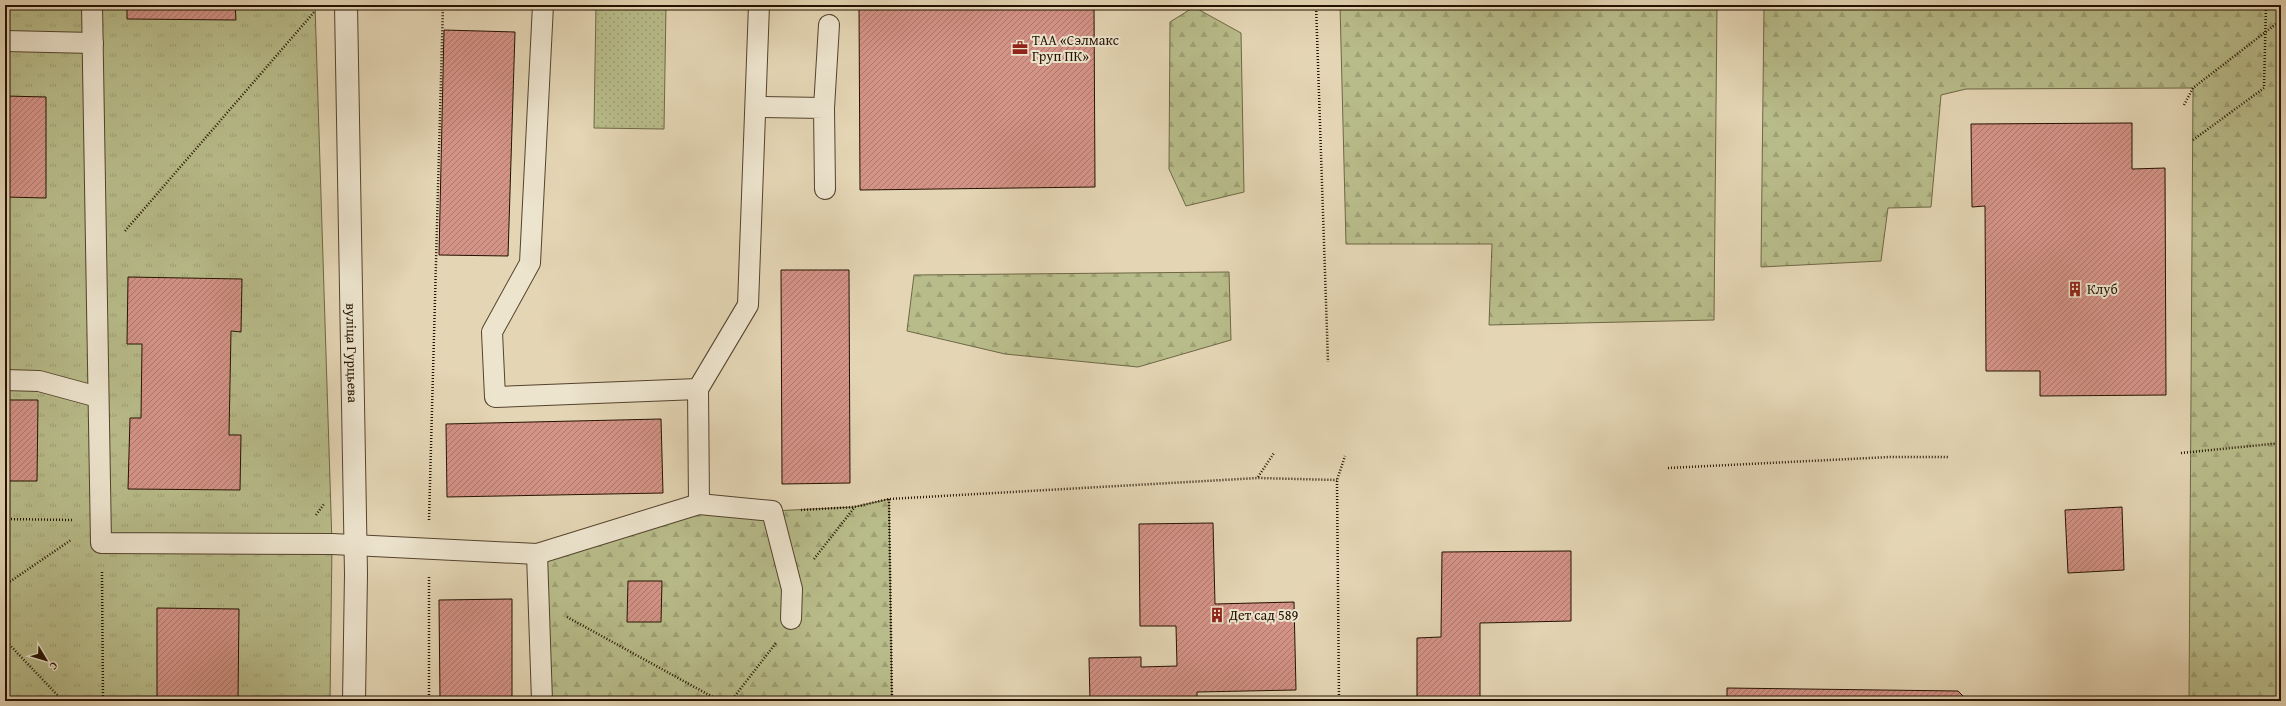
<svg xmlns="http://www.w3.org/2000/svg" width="2286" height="706" viewBox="0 0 2286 706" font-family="'Gentium Book Plus',serif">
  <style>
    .grass { fill: url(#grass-tufts); stroke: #6e6745 }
    .forest { fill: url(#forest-firs); stroke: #6e6745 }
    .park { fill: url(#park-dots); stroke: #6e6745 }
    .building { fill: url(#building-hatch); stroke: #241200 }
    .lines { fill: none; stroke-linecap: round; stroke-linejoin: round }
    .service-casing { stroke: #54432d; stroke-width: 22 }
    .minor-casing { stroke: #54432d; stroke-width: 24 }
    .path { stroke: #241200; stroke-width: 2.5; stroke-dasharray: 1 2; stroke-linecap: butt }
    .service { stroke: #ede4ce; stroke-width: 20 }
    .minor { stroke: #ede4ce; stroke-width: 22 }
    .labels { text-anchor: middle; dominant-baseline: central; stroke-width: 4; stroke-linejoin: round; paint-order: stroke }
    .poi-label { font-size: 14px; fill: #241200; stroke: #ede4ce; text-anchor: start }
    .street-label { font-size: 14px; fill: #241200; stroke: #ede4ce }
  </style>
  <defs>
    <pattern id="grass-tufts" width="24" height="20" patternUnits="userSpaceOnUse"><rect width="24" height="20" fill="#b8bc8a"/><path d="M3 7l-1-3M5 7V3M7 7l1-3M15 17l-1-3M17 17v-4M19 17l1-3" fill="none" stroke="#9ea175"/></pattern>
    <pattern id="forest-firs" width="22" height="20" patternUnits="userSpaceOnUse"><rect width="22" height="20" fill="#b8bc8a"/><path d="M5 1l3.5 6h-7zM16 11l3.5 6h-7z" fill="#9ea175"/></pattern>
    <pattern id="park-dots" width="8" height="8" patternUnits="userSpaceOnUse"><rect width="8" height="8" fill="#b8bc8a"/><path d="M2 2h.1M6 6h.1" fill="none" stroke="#9ea175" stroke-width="1.8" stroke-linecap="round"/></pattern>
    <pattern id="building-hatch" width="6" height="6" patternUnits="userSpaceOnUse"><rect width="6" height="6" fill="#d49387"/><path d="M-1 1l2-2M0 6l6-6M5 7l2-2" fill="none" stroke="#ac776c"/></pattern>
  </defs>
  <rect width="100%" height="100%" fill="#e4d5b4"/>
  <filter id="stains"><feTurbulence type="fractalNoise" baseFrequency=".005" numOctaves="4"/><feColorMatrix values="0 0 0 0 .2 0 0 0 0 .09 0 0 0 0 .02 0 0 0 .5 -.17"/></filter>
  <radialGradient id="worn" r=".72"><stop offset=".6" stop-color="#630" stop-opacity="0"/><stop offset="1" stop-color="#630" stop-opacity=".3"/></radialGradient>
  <path class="grass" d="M5 5H315L332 544 330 701H5Z"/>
  <g class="forest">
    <path d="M1340 5H1717L1714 320 1489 325 1492 244H1346Z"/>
    <path d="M1764 5H2281V701H2189L2193 88 1966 89 1941 95 1931 207 1888 208 1881 261 1761 267Z"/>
    <path d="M1194 7 1241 33 1244 192 1186 206 1169 169 1170 22Z"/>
    <path d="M1229 272 1231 340 1138 367 1005 354 907 331 914 275Z"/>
    <path d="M889 499 892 701H542L537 554 699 504 772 511 854 507Z"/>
  </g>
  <path class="park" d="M596 5 666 6 664 129 594 128Z"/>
  <g class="building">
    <path d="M127 5H235L236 20 127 19Z"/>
    <path d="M859 5H1094L1095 187 860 190Z"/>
    <path d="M444 30 515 32 508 256 439 255Z"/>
    <path d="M5 96 46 97V198L5 197Z"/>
    <path d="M2132 123V169L2165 168 2166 395 2040 396V371H1986L1985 206 1972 207 1971 124Z"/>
    <path d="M781 270H849L850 483 782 484Z"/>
    <path d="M128 277 242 279 241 332 231 331 229 435H241L240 490 128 489 130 418H141L142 344H127Z"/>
    <path d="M5 400H38L37 481H5Z"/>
    <path d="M661 419 663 493 447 497 446 424Z"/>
    <path d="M2122 507 2124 570 2068 573 2065 510Z"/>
    <path d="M1213 523 1215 604 1294 602 1296 690 1197 692V699L1252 698V701H1090L1089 658 1141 657V667L1177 666 1176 626H1140L1139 524Z"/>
    <path d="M1571 551V621L1480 623V701H1417V638L1441 637 1442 552Z"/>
    <path d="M628 581H662L661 622H627Z"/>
    <path d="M512 599V701H440L439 600Z"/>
    <path d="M157 608 239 609 238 701H157Z"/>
    <path d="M1727 688 1958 691 1968 701H1727Z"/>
  </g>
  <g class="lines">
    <defs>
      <g id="service">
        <path d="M92 5 101 543 332 544 537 554 699 504 772 511 792 589 791 619"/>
        <path d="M543 5 530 263 492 332 495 397 698 389"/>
        <path d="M5 41 93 43"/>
        <path d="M757 107 824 108 825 189"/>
        <path d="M824 108 829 25"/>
        <path d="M5 380 39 381 98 397"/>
        <path d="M699 504 698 389 748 305 759 5"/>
        <path d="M537 554 542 701"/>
      </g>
      <g id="minor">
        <path id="s1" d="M346 5 356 574 354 701"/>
      </g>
    </defs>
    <use href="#service" class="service-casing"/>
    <use href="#minor" class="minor-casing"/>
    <g class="path">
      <path d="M1316 5 1328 362"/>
      <path d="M2184 105 2193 88 2281 20"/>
      <path d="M2193 140 2264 88 2266 5"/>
      <path d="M125 231 315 11"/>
      <path d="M2181 453 2281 443"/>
      <path d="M1668 468 1890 457H1949"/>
      <path d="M1258 477 1274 453"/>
      <path d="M889 499 892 701"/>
      <path d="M801 510 854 507 889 499 1258 478 1337 480"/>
      <path d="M316 515 324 504"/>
      <path d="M5 519 72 520"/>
      <path d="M429 520 443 5"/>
      <path d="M814 559 854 508"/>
      <path d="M102 572 103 701"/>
      <path d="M429 577V701"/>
      <path d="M5 585 71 540"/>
      <path d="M567 617 720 701"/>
      <path d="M5 640 63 701"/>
      <path d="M731 701 776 643"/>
      <path d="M1339 701 1337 480 1345 456"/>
    </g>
    <use href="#service" class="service"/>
    <use href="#minor" class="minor"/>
  </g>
  <defs>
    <symbol id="office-bare" viewBox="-9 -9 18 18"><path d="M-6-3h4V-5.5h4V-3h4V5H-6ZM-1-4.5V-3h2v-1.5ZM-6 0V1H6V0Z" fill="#8f2418" stroke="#ede4ce" stroke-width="2.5" paint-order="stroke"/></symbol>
    <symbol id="building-bare" viewBox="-9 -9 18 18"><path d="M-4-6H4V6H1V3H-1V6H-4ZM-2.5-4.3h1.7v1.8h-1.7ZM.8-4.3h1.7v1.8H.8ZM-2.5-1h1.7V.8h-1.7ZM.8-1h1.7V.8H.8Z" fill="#8f2418" stroke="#ede4ce" stroke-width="2.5" paint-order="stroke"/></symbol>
  </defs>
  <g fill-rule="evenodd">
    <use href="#office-bare" x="1009" y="37" width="22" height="22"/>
    <use href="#building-bare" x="2064" y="278" width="22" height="22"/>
    <use href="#building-bare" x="1206" y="604" width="22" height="22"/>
  </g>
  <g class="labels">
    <g class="poi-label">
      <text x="1032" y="40">ТАА «Сэлмакс<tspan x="1032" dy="16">Груп ПК»</tspan></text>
      <text x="2087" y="289">Клуб</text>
      <text x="1229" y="615">Дет сад 589</text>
    </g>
    <g class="street-label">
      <text stroke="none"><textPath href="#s1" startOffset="348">вуліца Гурцьева</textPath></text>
    </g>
  </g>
  <rect width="2286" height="706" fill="none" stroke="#e4d5b4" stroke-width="20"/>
  <rect x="6" y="6" width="2274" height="694" fill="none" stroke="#241200" stroke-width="2"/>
  <rect x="10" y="10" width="2266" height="686" fill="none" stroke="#241200"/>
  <g transform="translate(46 660) rotate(128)" stroke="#ede4ce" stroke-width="3" paint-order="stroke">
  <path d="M0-3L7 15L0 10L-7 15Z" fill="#241200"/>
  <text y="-6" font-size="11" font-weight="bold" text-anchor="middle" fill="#241200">С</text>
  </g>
  <rect width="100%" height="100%" filter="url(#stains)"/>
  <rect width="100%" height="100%" fill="url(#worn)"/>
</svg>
